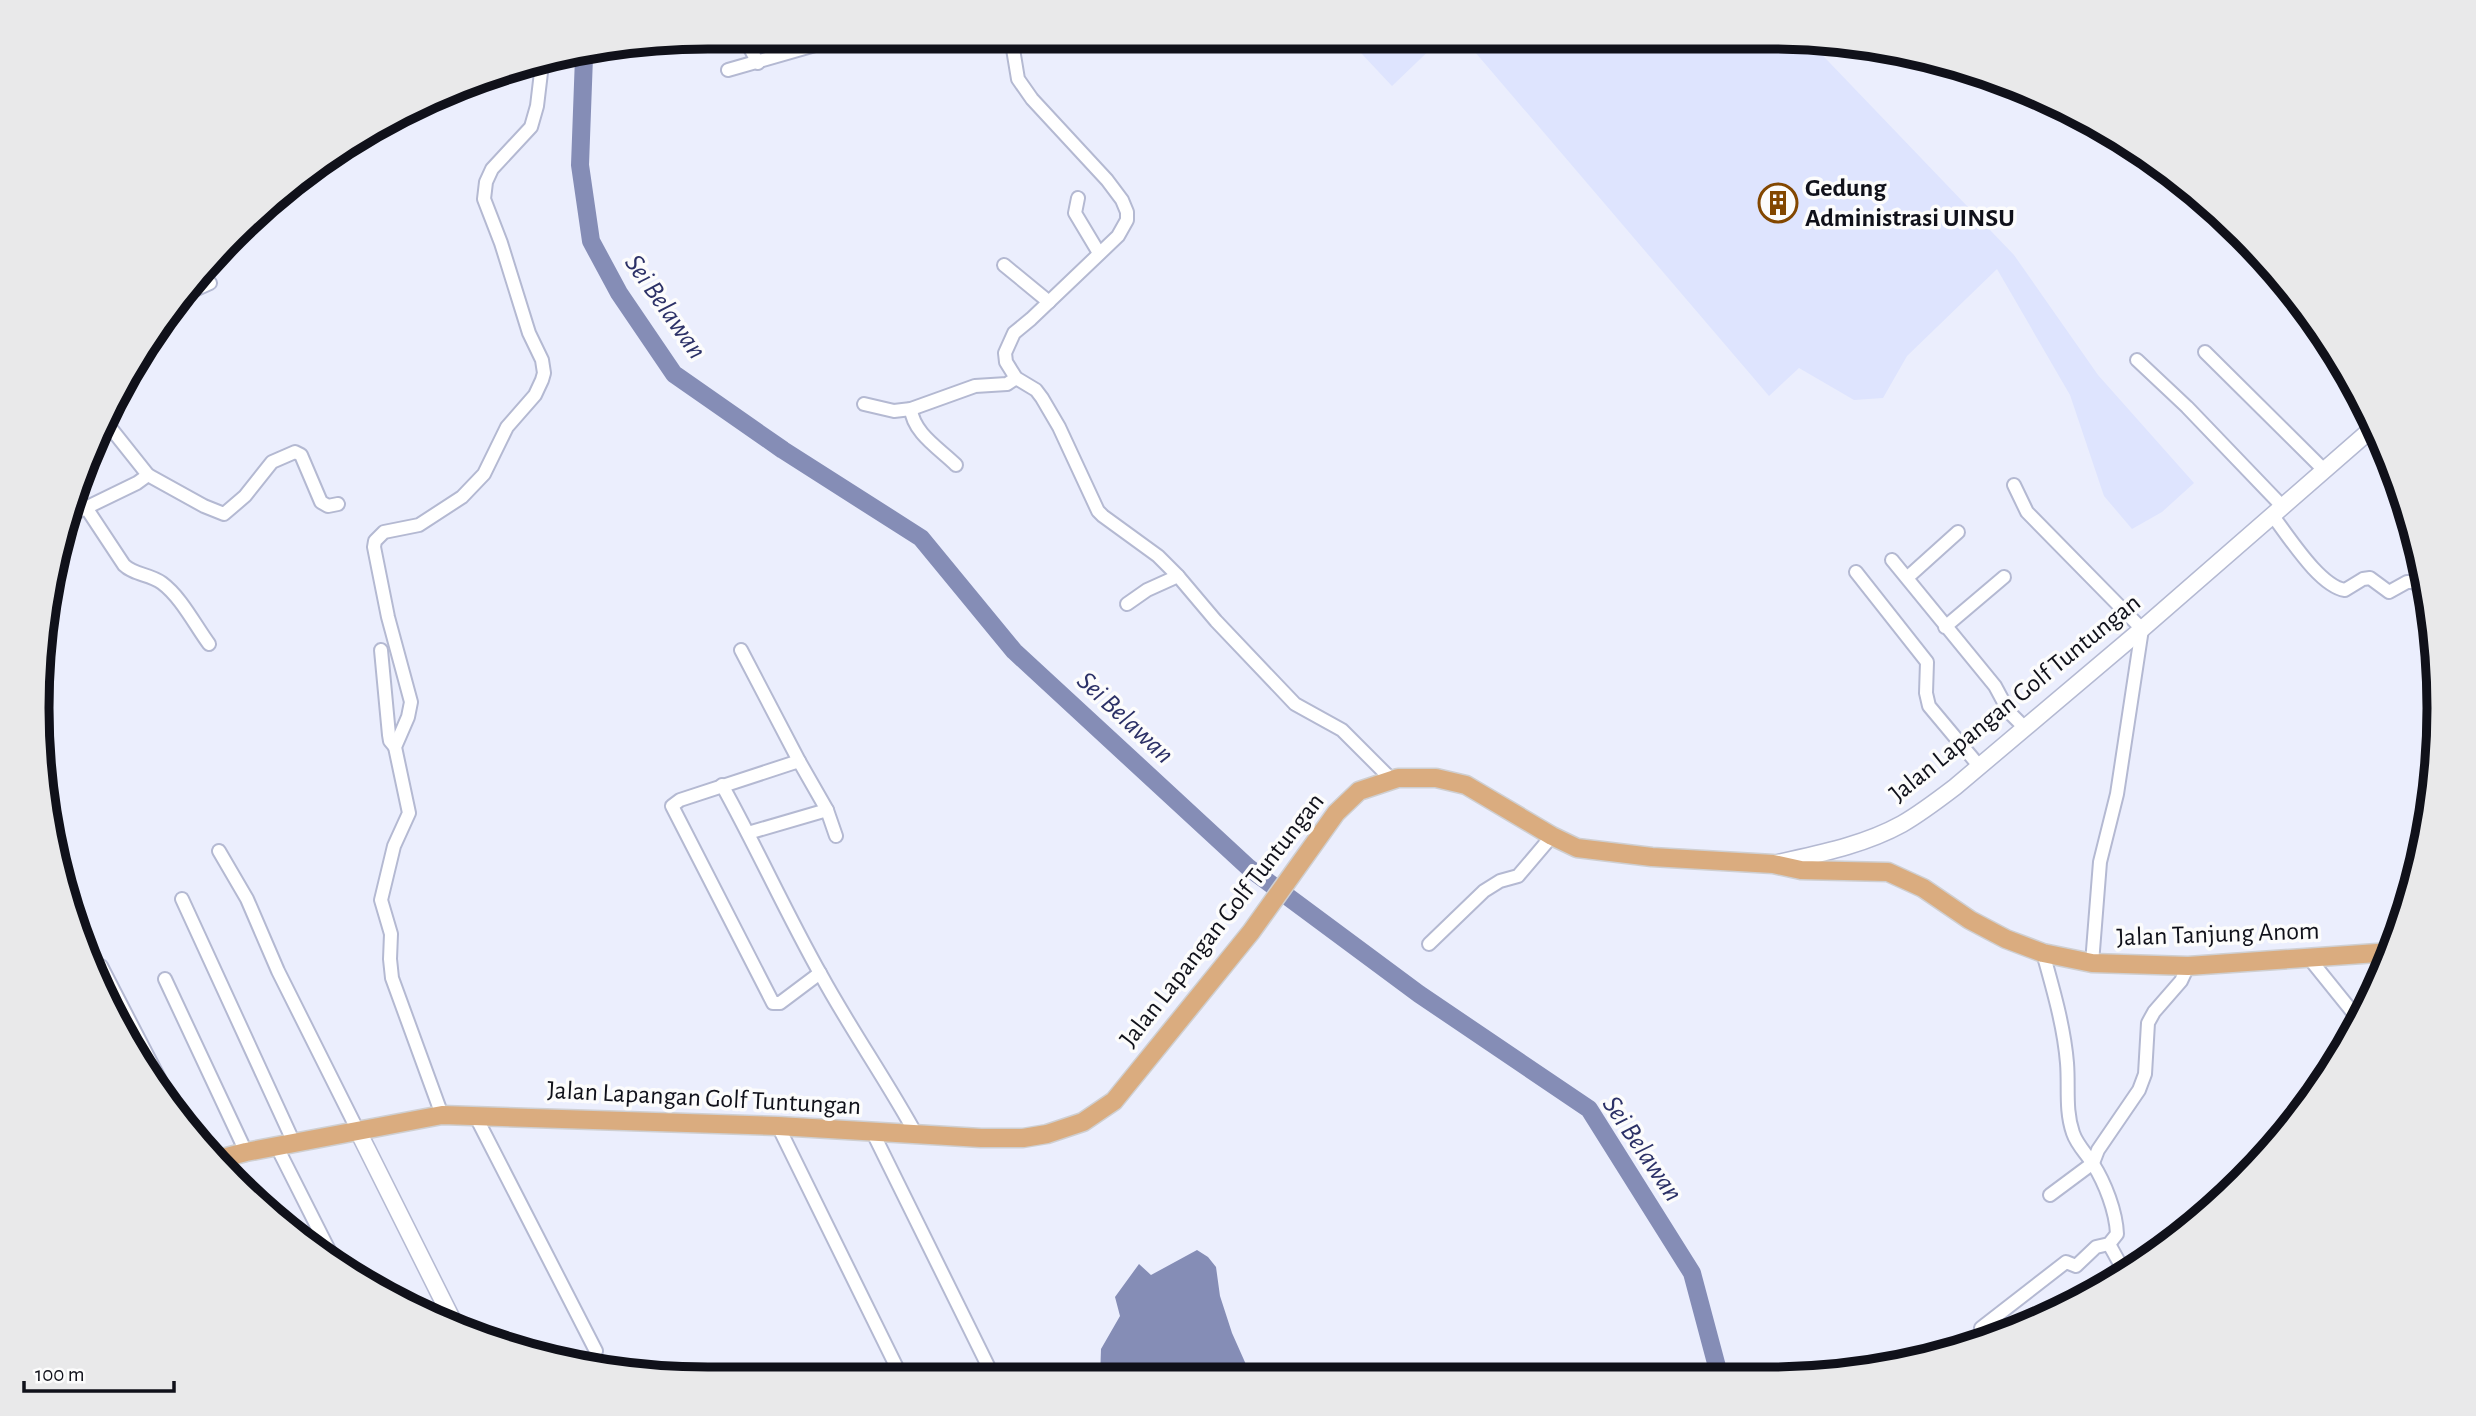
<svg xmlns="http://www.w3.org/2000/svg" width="2476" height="1416" viewBox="0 0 2476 1416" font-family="'Alegreya Sans',sans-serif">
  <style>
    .built { fill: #dee4fe }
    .water { fill: #858db6 }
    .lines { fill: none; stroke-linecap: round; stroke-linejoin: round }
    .river { stroke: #858db6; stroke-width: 18 }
    .street-casing { stroke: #b4b9d2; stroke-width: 16 }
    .secondary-casing { stroke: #b4b9d2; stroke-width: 19 }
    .primary-casing { stroke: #cfcfd1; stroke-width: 21 }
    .street { stroke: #fff; stroke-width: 12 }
    .secondary { stroke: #fff; stroke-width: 16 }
    .primary { stroke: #daac7f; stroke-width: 18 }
    .labels { text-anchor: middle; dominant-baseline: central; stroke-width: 7; stroke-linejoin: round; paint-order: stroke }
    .poi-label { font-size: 26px; font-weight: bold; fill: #10111a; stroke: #fcfcfc; text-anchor: start }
    .street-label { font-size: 26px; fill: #10111a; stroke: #fcfcfc }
    .water-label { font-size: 28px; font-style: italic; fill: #2c3167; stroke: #fcfcfc }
    .rim { fill: none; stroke: #10111a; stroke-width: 9 }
  </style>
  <rect width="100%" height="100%" fill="#ebeefd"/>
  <g class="built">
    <path d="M1347 38H1442L1392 86Z"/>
    <path d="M1463 38H1806L2014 255 2098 375 2194 483 2162 512 2132 529 2104 496 2070 395 1997 269 1907 356 1883 398 1854 400 1799 368 1769 396Z"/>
  </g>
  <path class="water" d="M1197 1250 1208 1257 1216 1267 1220 1296 1232 1333 1252 1378H1100L1101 1349 1120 1316 1115 1297 1139 1264 1151 1275Z"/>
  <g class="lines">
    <path class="river" d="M584 57 580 165 591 241 619 293 674 374 783 450 921 538 1014 651 1249 868 1419 994 1589 1109 1692 1273 1720 1378"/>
    <defs>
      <g id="street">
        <path d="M744 37 758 63"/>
        <path d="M1011 37 1018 79 1032 99 1107 180 1122 200 1127 212V220L1118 236 1031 319 1014 333 1005 353 1006 362 1016 378 1036 390 1042 398 1059 427 1098 511 1103 516 1158 556 1178 576 1216 621 1295 704 1342 730 1391 779"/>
        <path d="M728 70 843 37"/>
        <path d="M1078 198 1075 213 1099 253"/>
        <path d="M1004 265 1049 302"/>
        <path d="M190 292 210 283"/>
        <path d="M2205 352 2324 470"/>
        <path d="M2137 360 2187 407 2282 506"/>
        <path d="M864 404 894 411 911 409 975 386 1007 384 1016 378"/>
        <path d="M911 409C913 433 940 449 956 465"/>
        <path d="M148 475 204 506 224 514 245 496 272 462 295 452 301 455 321 502 328 506 338 504"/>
        <path d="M2014 485 2027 512 2142 629 2117 794 2100 862 2092 963"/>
        <path d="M87 509 124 565C134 575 150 574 162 583 181 597 195 625 209 644"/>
        <path d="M2272 515C2288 535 2319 586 2345 590L2363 579 2370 578 2389 592 2407 582H2414L2428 595"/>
        <path d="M67 517 137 483 148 475 109 426"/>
        <path d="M1892 560 1995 686 2009 712 2025 728"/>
        <path d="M1856 572 1927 662 1926 693 1929 706 1980 767"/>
        <path d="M1908 577 1958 532"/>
        <path d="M1127 604 1147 590 1178 576"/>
        <path d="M1945 627 2004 577"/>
        <path d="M381 650 389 735 390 741 395 747"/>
        <path d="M741 650 799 761"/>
        <path d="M722 785C757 848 786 913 821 975 851 1030 887 1081 917 1136"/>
        <path d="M748 833 827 810"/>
        <path d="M219 851 247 899 278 971 358 1131"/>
        <path d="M182 899 294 1143"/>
        <path d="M1429 944 1484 891 1500 881 1518 876 1552 836"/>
        <path d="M2309 958 2359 1020"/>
        <path d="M101 966 161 1082"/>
        <path d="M820 973 780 1003H773L672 806 680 800 799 761 827 810 836 836"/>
        <path d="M165 979 246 1152"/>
        <path d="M442 1115 392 978 390 959 391 934 381 900 394 846 409 813 395 747 408 717 411 702 388 617 374 547 375 541 384 532 419 525 462 497 484 474 507 427 535 395 542 380 544 373 542 360 529 333 501 243 484 199 486 182 492 169 531 127 537 106 542 64"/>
        <path d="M475 1115 596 1351"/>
        <path d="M778 1126 902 1378"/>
        <path d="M873 1133 994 1378"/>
        <path d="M277 1147 338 1268"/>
        <path d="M2050 1195 2093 1163 2098 1150 2139 1090 2145 1074 2148 1023 2154 1012 2181 981 2188 966"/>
        <path d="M2109 1244 2125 1273"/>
        <path d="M1981 1328 2066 1262 2076 1266 2096 1247 2109 1244 2117 1234C2116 1211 2105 1183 2093 1164 2086 1153 2077 1145 2073 1133 2065 1110 2069 1087 2067 1063 2064 1026 2053 989 2043 953"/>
      </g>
      <g id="secondary">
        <path d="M1773 864C1817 854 1862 846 1902 824 1921 813 1938 800 1955 787L2142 629 2375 426"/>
        <path d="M358 1131 455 1325"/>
      </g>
      <path id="primary" d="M215 1160 246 1152 442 1115 778 1126 981 1138H1023L1047 1134 1083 1122 1114 1101 1251 932 1336 813 1359 791 1398 778H1436L1466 785 1552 836 1577 848 1652 857 1773 864 1801 870 1888 872 1923 888 1970 920 2006 939 2043 953 2092 963 2188 966 2392 952"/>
    </defs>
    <use href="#street" class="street-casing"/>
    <use href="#secondary" class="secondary-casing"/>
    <use href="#primary" class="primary-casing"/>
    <use href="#street" class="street"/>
    <use href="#secondary" class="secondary"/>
    <use href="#primary" class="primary"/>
  </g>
  <defs>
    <symbol id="building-ring" viewBox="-11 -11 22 22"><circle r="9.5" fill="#fcfcfc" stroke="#834700" stroke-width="1.5"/><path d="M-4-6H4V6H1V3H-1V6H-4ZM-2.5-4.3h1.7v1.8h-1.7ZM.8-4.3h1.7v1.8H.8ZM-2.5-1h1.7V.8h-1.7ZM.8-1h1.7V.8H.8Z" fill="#834700"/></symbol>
  </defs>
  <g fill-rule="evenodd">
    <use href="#building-ring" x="1756" y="181" width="44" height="44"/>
  </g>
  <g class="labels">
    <g class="poi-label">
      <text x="1805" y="188">Gedung<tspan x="1805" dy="30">Administrasi UINSU</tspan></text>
    </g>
    <g class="street-label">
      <text transform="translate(2015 698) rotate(-39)">Jalan Lapangan Golf Tuntungan</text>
      <text transform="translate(1222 920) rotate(-52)">Jalan Lapangan Golf Tuntungan</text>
      <text transform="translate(2218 934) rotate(-2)">Jalan Tanjung Anom</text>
      <text transform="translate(704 1098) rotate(3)">Jalan Lapangan Golf Tuntungan</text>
    </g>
    <g class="water-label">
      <text transform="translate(665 307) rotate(55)">Sei Belawan</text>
      <text transform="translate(1125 718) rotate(43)">Sei Belawan</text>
      <text transform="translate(1642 1149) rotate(56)">Sei Belawan</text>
    </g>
  </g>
  <path d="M0 0H2476V1416H0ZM708 49H1768A659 659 0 0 1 2427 708V708A659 659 0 0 1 1768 1367H708A659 659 0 0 1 49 708V708A659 659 0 0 1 708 49Z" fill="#e9e9ea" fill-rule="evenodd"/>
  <path class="rim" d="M708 49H1768A659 659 0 0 1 2427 708V708A659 659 0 0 1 1768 1367H708A659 659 0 0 1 49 708V708A659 659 0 0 1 708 49Z"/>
  <path d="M24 1381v10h150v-10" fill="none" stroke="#10111a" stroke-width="3.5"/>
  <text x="35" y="1381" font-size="21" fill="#10111a" stroke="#fcfcfc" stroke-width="5" paint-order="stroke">100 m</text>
</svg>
